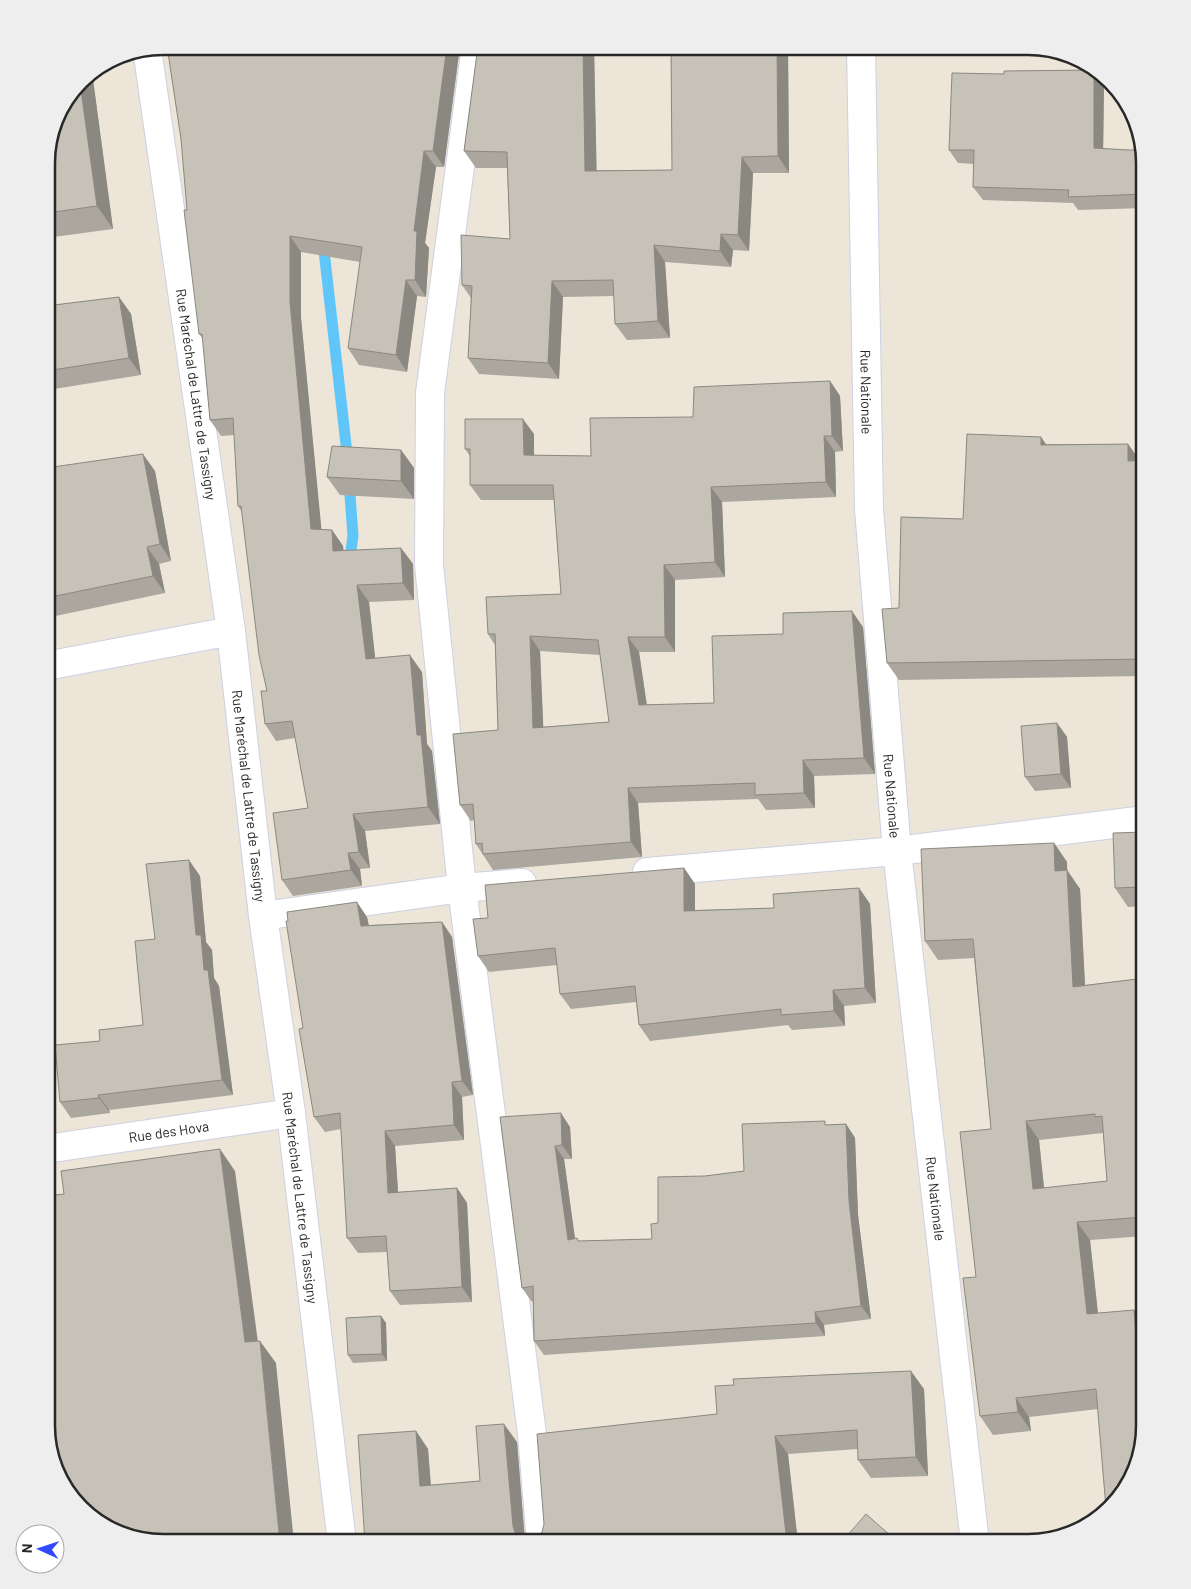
<svg xmlns="http://www.w3.org/2000/svg" width="1191" height="1589" viewBox="0 0 1191 1589" font-family="Barlow,sans-serif">
  <style>
    .lines { fill: none; stroke-linecap: round; stroke-linejoin: round }
    .stream { stroke: #60c6f9; stroke-width: 11 }
    .street-casing { stroke: #cdd0e3; stroke-width: 30 }
    .secondary-casing { stroke: #cdd0e3; stroke-width: 30 }
    .street { stroke: #fff; stroke-width: 28 }
    .secondary { stroke: #fff; stroke-width: 28 }
    .wall { fill: #aba79e; fill-rule: evenodd }
    .shaded-wall { fill: #8b8881 }
    .building { fill: #c7c2b8; stroke: #8b8881; fill-rule: evenodd }
    .labels { text-anchor: middle; dominant-baseline: central; stroke-width: 5; stroke-linejoin: round; paint-order: stroke }
    .street-label { font-size: 14px; fill: #282828; stroke: #fff }
    .rim { fill: none; stroke: #282828; stroke-width: 2.5 }
  </style>
  <rect width="100%" height="100%" fill="#ece5d8"/>
  <g class="lines">
    <g class="stream">
      <path d="M323 242 348 462"/>
      <path d="M349 564 353 536 349 481"/>
    </g>
    <defs>
      <g id="street">
        <path d="M476 46 430 393 429 565 462 888 532 1434 541 1543"/>
        <path id="s1" d="M861 46 869 509 897 851 975 1543"/>
        <path d="M46 666 231 631"/>
        <path d="M647 872 897 851 1145 820"/>
        <path d="M263 916 462 888 522 883"/>
        <path id="s2" d="M46 1149 291 1113"/>
      </g>
      <g id="secondary">
        <path id="s3" d="M147 49 231 631 263 916 291 1113 342 1543"/>
      </g>
    </defs>
    <use href="#street" class="street-casing"/>
    <use href="#secondary" class="secondary-casing"/>
    <use href="#street" class="street"/>
    <use href="#secondary" class="secondary"/>
  </g>
  <g class="wall">
    <path d="M167 46H460L444 167H436L425 243 429 248 426 297 417 296 407 372 359 365 348 348 360 262 301 252V318L321 529 332 530 343 546 344 551 401 548 413 564 414 600 369 602 375 658 422 672 427 744 432 751 440 824 365 831 370 868 360 869 362 886 293 896 282 880 308 808 295 738 276 741 265 724 267 691 242 512 238 506 234 435 221 436 210 420 203 339 199 334 181 139Z"/>
    <path d="M478 46H594L596 170H672L671 46H788L789 173H753L749 251 733 250 731 267 665 262 670 338 627 340 615 324 614 296 563 297 559 379 479 374 468 358 471 298 462 285 510 239 507 168H476L464 151Z"/>
    <path d="M1094 70 1104 84 1103 149 1145 163V208L1078 210 1073 203 983 200 973 187 974 164 958 163 949 150 1004 74Z"/>
    <path d="M92 72 113 229 46 238 47 155 86 75Z"/>
    <path d="M119 297 131 314 141 375 48 390 49 397 46 398V306Z"/>
    <path d="M830 381 840 396 843 451 835 452 836 497 722 502 725 577 675 580V652H639L647 705 714 703 783 634 863 627 875 774 814 776 815 808 766 810 758 799 638 803 642 857 493 870 476 844 474 820 471 821 460 805 498 730 495 645 488 634 561 594 554 500H481L470 485V456L465 449 534 434V455L591 456 693 417ZM540 651 600 655 609 722 543 727Z"/>
    <path d="M1046 444H1128L1139 460H1145V676L899 680 887 663 899 608 963 519Z"/>
    <path d="M401 450 414 468V499L340 495 327 477Z"/>
    <path d="M46 468 155 471 171 561 159 564 165 593 46 618Z"/>
    <path d="M1057 723 1067 737 1071 788 1035 791 1025 777Z"/>
    <path d="M1145 832 1142 906 1128 907 1115 888Z"/>
    <path d="M1054 843 1067 862V870L1080 889 1085 985 1145 978V1236L1090 1240 1098 1313 1134 1310 1145 1325V1426L1098 1409 1029 1417 1031 1431 993 1435 980 1416 976 1277 991 1129 974 958 938 960 925 941ZM1103 1133 1107 1181 1044 1188 1039 1140Z"/>
    <path d="M684 868 695 884V910L774 908 859 888 870 904 876 1003 844 1006 845 1026 792 1030 788 1025 650 1041 639 1025 636 1002 571 1009 560 994 557 965 489 972 478 956 488 918Z"/>
    <path d="M200 876 206 942 212 950 214 978 219 986 233 1095 109 1110 110 1113 71 1118 60 1102 100 1041 143 1025 155 939Z"/>
    <path d="M367 917 369 925 442 922 452 937 473 1095 462 1097 464 1140 395 1146 398 1192 457 1188 467 1203 472 1302 400 1305 390 1291 387 1252 358 1253 347 1238 341 1129 325 1132 314 1117 303 1028Z"/>
    <path d="M46 951 50 978 46 979Z"/>
    <path d="M500 1117 570 1127 572 1159H564L575 1239 579 1241 652 1239 658 1223 705 1176 744 1171 828 1125 846 1124 855 1138 858 1215 871 1319 824 1325 825 1336 544 1355 534 1341 533 1301 532 1302 522 1288Z"/>
    <path d="M381 1316 386 1323 387 1361 353 1363 348 1355Z"/>
    <path d="M924 1389 928 1476 871 1478 858 1460V1449L788 1454 798 1543H365L416 1431 428 1449 431 1485 480 1481 517 1442 525 1539 530 1540 538 1537 717 1414Z"/>
  </g>
  <g class="shaded-wall">
    <path d="M447 46H460L444 167 433 151Z"/>
    <path d="M583 46H594L597 187 585 171Z"/>
    <path d="M777 46H788L789 173 778 156Z"/>
    <path d="M1094 70 1104 84 1103 161 1094 148Z"/>
    <path d="M92 72 113 229 97 206 80 83 86 75Z"/>
    <path d="M424 151 436 167 425 243 429 248 426 297 415 280 414 231Z"/>
    <path d="M742 157 753 173 749 251 738 235Z"/>
    <path d="M721 234 733 250 731 267 720 251Z"/>
    <path d="M290 236 301 252V318L323 545 311 529 290 302Z"/>
    <path d="M654 245 665 262 670 338 658 321Z"/>
    <path d="M406 280 417 296 407 372 396 355Z"/>
    <path d="M552 281 563 297 559 379 548 363Z"/>
    <path d="M119 297 131 314 141 375 129 358Z"/>
    <path d="M830 381 840 396 843 451 832 436Z"/>
    <path d="M46 388 48 390 49 397 46 394Z"/>
    <path d="M523 419 534 434V470L524 455Z"/>
    <path d="M824 436 835 452 836 497 826 482Z"/>
    <path d="M1041 437 1053 454 1041 445Z"/>
    <path d="M1128 444 1140 461H1128Z"/>
    <path d="M401 450 414 468V499L401 481Z"/>
    <path d="M143 454 155 471 171 561 160 544Z"/>
    <path d="M711 487 722 502 725 577 715 562Z"/>
    <path d="M332 530 343 546 344 567 333 551Z"/>
    <path d="M147 547 159 564 165 593 153 576Z"/>
    <path d="M401 548 413 564 414 600 403 583Z"/>
    <path d="M664 565 675 580V652L665 637Z"/>
    <path d="M357 585 369 602 377 675 366 659Z"/>
    <path d="M852 611 863 627 875 774 864 758Z"/>
    <path d="M530 636 540 651 544 743 533 728Z"/>
    <path d="M628 637 639 652 649 721 639 705Z"/>
    <path d="M410 655 422 672 427 744 432 751 440 824 428 807 417 735Z"/>
    <path d="M1057 723 1067 737 1071 788 1061 774Z"/>
    <path d="M803 760 814 776 815 808 804 793Z"/>
    <path d="M628 788 638 803 642 857 631 842Z"/>
    <path d="M353 814 365 831 370 868 359 852Z"/>
    <path d="M1054 843 1067 862 1068 890 1055 871Z"/>
    <path d="M348 853 360 869 362 886 351 870Z"/>
    <path d="M189 860 200 876 206 942 212 950 214 978 219 986 233 1095 222 1080 196 935Z"/>
    <path d="M684 868 695 884V926L684 911Z"/>
    <path d="M1067 870 1080 889 1086 1005 1073 987Z"/>
    <path d="M859 888 870 904 876 1003 865 988Z"/>
    <path d="M357 902 367 917 371 941 361 926Z"/>
    <path d="M442 922 452 937 473 1095 462 1081Z"/>
    <path d="M46 951 50 978 46 973Z"/>
    <path d="M833 990 844 1006 845 1026 834 1011Z"/>
    <path d="M452 1082 462 1097 464 1140 454 1125Z"/>
    <path d="M98 1095 109 1110 110 1113 99 1098Z"/>
    <path d="M561 1113 570 1127 572 1159 562 1145Z"/>
    <path d="M1026 1121 1039 1140 1046 1207 1033 1189Z"/>
    <path d="M846 1124 855 1138 858 1215 871 1319 861 1306 849 1201Z"/>
    <path d="M385 1131 395 1146 399 1208 388 1193Z"/>
    <path d="M555 1146 564 1159 577 1253 568 1240Z"/>
    <path d="M220 1149 235 1171 261 1365 245 1342Z"/>
    <path d="M457 1188 467 1203 472 1302 462 1287Z"/>
    <path d="M1077 1222 1090 1240 1100 1333 1087 1314Z"/>
    <path d="M1134 1310 1145 1325V1346L1136 1334Z"/>
    <path d="M815 1312 824 1325 825 1336 816 1323Z"/>
    <path d="M381 1316 386 1323 387 1361 382 1354Z"/>
    <path d="M260 1341 276 1363 294 1543H280Z"/>
    <path d="M911 1371 924 1389 928 1476 916 1457Z"/>
    <path d="M1016 1398 1029 1417 1031 1431 1018 1412Z"/>
    <path d="M504 1424 517 1442 525 1543 515 1533 513 1526Z"/>
    <path d="M416 1431 428 1449 432 1504 420 1486Z"/>
    <path d="M775 1436 788 1454 798 1543H787Z"/>
  </g>
  <g class="building">
    <path d="M167 46H447L433 151H424L414 231H417L415 280H406L396 355 348 348 362 247 290 236V302L311 529 332 530 333 551 401 548 403 583 357 585 366 659 410 655 417 735H421L428 807 353 814 359 852 348 853 351 870 282 880 273 813 308 808 292 721 265 724 261 691H267L259 655 241 506H238L233 418 210 420 202 334H199L184 210H187L181 139Z"/>
    <path d="M478 46H583L585 171 672 170 671 46H777L778 156 742 157 738 235 721 234 720 251 654 245 658 321 615 324 613 280 552 281 548 363 468 358 472 286 462 285 461 235 510 239 507 152 464 151Z"/>
    <path d="M1094 70V148L1129 150H1141L1145 163V194L1068 197 1069 190 973 187 974 150H949L952 73 1004 74V71Z"/>
    <path d="M80 83 97 206 47 213V155L58 111Z"/>
    <path d="M119 297 129 358 46 371V306Z"/>
    <path d="M830 381 832 436H824L826 482 711 487 715 562 664 565 665 637H628L639 705 714 703 712 636 783 634V613L852 611 864 758 803 760 804 793 755 795V783L628 788 631 842 483 854 482 843 476 844 473 804 460 805 453 734 498 730 495 634H488L486 597 561 594 553 485H470V449H465V419H523L524 455 591 456 590 418 693 417 694 387ZM530 636 598 640 609 722 533 728Z"/>
    <path d="M967 434 1041 437V445L1128 444V461L1145 460V659L887 663 882 609 899 608 901 517 963 519Z"/>
    <path d="M332 446 401 450V481L327 477Z"/>
    <path d="M143 454 160 544 147 547 153 576 46 598V468Z"/>
    <path d="M1057 723 1061 774 1025 777 1021 726Z"/>
    <path d="M1145 832V941L1141 887 1115 888 1113 833Z"/>
    <path d="M1054 843 1055 871 1067 870 1073 987 1145 978V1217L1077 1222 1087 1314 1134 1310 1136 1334 1145 1333V1426L1129 1484 1106 1508 1096 1389 1016 1398 1018 1412 980 1416 963 1278 976 1277 960 1132 991 1129 973 939 925 941 921 849ZM1095 1114V1117L1102 1116 1107 1181 1033 1189 1026 1121Z"/>
    <path d="M189 860 196 935H201L204 970H208L222 1080 98 1095 99 1098 60 1102 55 1045 100 1041 99 1030 143 1025 135 941 155 939 146 864Z"/>
    <path d="M684 868V911L774 908 773 894 859 888 865 988 833 990 834 1011 781 1015V1009L639 1025 635 986 560 994 555 948 478 956 473 919 488 918 485 885Z"/>
    <path d="M357 902 361 926 442 922 462 1081 452 1082 454 1125 385 1131 388 1193 457 1188 462 1287 390 1291 386 1236 347 1238 340 1113 314 1117 299 1029 303 1028 286 921H288L287 912Z"/>
    <path d="M561 1113 562 1145 555 1146 568 1240 577 1238 578 1241 652 1239 651 1224 658 1223V1177L705 1176 744 1171 742 1124 825 1121V1125L846 1124 849 1201 861 1306 815 1312 816 1323 534 1341 533 1286 522 1288 500 1117Z"/>
    <path d="M220 1149 245 1342 260 1341 280 1543H163L105 1527 66 1491 46 1426V1196L64 1194 61 1171Z"/>
    <path d="M381 1316 382 1354 348 1355 346 1318Z"/>
    <path d="M911 1371 916 1457 858 1460 857 1430 775 1436 787 1543H365L358 1435 416 1431 420 1486 480 1481 476 1426 504 1424 513 1526 515 1533 521 1539 530 1540 538 1537 542 1532 544 1524 537 1434 717 1414 715 1386 734 1385 733 1379Z"/>
    <path d="M866 1514 899 1543H841Z"/>
    <path d="M1045 1538 1028 1543H1003V1542Z"/>
  </g>
  <g class="labels">
    <g class="street-label">
      <text stroke="none"><textPath href="#s1" startOffset="346">Rue Nationale</textPath></text>
      <text stroke="none"><textPath href="#s3" startOffset="349">Rue Maréchal de Lattre de Tassigny</textPath></text>
      <text stroke="none"><textPath href="#s3" startOffset="754">Rue Maréchal de Lattre de Tassigny</textPath></text>
      <text stroke="none"><textPath href="#s1" startOffset="751">Rue Nationale</textPath></text>
      <text stroke="none"><textPath href="#s2" startOffset="124">Rue des Hova</textPath></text>
      <text stroke="none"><textPath href="#s3" startOffset="1159">Rue Maréchal de Lattre de Tassigny</textPath></text>
      <text stroke="none"><textPath href="#s1" startOffset="1156">Rue Nationale</textPath></text>
    </g>
  </g>
  <path d="M0 0H1191V1589H0ZM163 55H1028A108 108 0 0 1 1136 163V1426A108 108 0 0 1 1028 1534H163A108 108 0 0 1 55 1426V163A108 108 0 0 1 163 55Z" fill="#eee" fill-rule="evenodd"/>
  <path class="rim" d="M163 55H1028A108 108 0 0 1 1136 163V1426A108 108 0 0 1 1028 1534H163A108 108 0 0 1 55 1426V163A108 108 0 0 1 163 55Z"/>
  <g transform="translate(40 1549) rotate(273)"><circle r="24" fill="#ffffff" stroke="#a9a9a9"/>
  <path d="M0-4L9 19L0 12L-9 19Z" fill="#324aff"/>
  <text y="-8" font-size="14" font-weight="bold" text-anchor="middle" fill="#282828">N</text>
  </g>
</svg>
